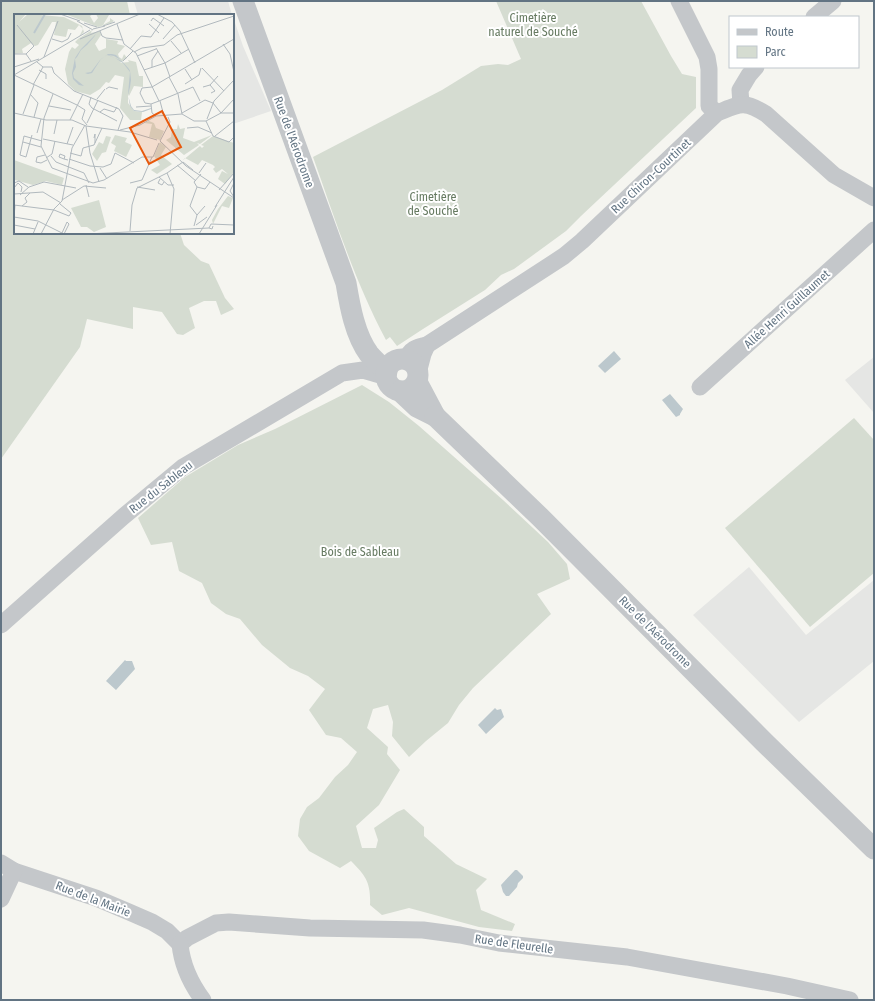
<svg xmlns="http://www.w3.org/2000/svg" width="875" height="1001" viewBox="0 0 875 1001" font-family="'Fira Sans Condensed',sans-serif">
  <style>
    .built { fill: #e5e6e4 }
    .green { fill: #d5dcd1 }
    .water { fill: #bcc8cd }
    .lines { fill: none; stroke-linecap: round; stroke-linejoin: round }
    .minor { stroke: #c4c7ca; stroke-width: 17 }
    .tertiary { stroke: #c4c7ca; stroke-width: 21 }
    .labels { text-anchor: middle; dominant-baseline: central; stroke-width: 4; stroke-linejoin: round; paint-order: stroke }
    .park-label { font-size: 12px; fill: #667a61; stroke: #fff }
    .street-label { font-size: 12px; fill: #627483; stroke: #fff }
    .inset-river { fill: none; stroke: #bcc8cd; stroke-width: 2 }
    .inset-road { fill: none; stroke: #b1b9be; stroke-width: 1 }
    .view { fill: #e8590c; fill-opacity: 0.15; stroke: #e8590c; stroke-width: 2 }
    .inset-edge { fill: none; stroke: #627483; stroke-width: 2 }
  </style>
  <rect width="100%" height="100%" fill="#f5f5f0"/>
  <g class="built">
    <path d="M134 1H228L232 15H138Z"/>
    <path d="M233 17 243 46 271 111 233 124Z"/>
    <path d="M874 357V413L845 380Z"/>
    <path d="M749 567 806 635 874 580V661L799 722 693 615Z"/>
  </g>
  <g class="green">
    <path d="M1 1H127L130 15H15V233H180L184 245 201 261 209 264 225 298 234 309 221 315 216 301H204L189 308 195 328 183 335 177 334 162 312 133 307V329L87 319 80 347 1 459Z"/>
    <path d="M496 1H641L671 56 682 74 696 77V108L581 216 566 231 514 269 501 275 485 290 423 329 397 346 390 337 386 340C355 282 335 219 313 157L442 90 481 66 498 64 508 65 521 59Z"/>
    <path d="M362 385 389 402 419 426 503 500 548 542 567 564 570 579 537 594 551 614 473 688 459 705 448 723 426 741 409 757 392 736 393 722 388 705 373 709 367 728 388 747 387 754 400 770 379 805 356 826 362 848H376L378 840 374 828 397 812 404 809 424 827V836L456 864 487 879 476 890 481 910 515 924 512 931 479 927 409 908 382 915 370 905C371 883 366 876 351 861L340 868 309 851 298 836 300 819 307 807 319 798 335 777 348 765 357 752 341 738 326 735 309 710 325 689 308 676 290 668 262 645 240 619 226 614 211 603 202 583 179 571 172 542 151 545 138 518 185 477 238 445 275 429Z"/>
    <path d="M854 418 874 440V573L810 627 725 528Z"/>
  </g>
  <g class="water">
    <path d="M614 351 621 359 605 373 598 366Z"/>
    <path d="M670 394 683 409 680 414V415L676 417 662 400Z"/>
    <path d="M125 660 126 661H132L135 669 116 690 106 681Z"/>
    <path d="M495 708 497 710 501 709 504 717 486 734 478 725Z"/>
    <path d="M515 870H517L523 876V878L518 883 517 887 509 896H506L503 892 501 885Z"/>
  </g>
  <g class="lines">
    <g class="minor">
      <path d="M679 1 707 57 709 69V106L717 113"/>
      <path d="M814 17 833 1"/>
      <path d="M741 104 740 90 749 75 756 67"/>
      <path d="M427 345 564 256 582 241 717 113C740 104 743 100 766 114L834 175 874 198"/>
      <path d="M406 360C410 349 416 347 427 345L423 354 418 373"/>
      <path d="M700 387 874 230"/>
      <path d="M1 625 124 516 183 467 342 373 363 370 387 377"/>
      <path d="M1 863 14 871 96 898 129 912 152 922 167 931 180 944"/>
      <path d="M1 899 14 871"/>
      <path d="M180 944 187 938 216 923 229 922 310 928 423 930 460 935 499 943 627 957 787 986 850 1000"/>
      <path d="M180 944C182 965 191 984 203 1000"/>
    </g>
    <g class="tertiary">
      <path d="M243 1 346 283C350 307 355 335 369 354 375 361 381 366 387 372"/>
      <circle cx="402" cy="375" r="16"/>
      <path d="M400 391 417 407 435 416 417 382"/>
      <path d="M435 416 540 517 764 742 874 849"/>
    </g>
  </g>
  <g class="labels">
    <g class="park-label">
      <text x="533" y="18">Cimetière<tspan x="533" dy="14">naturel de Souché</tspan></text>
      <text x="433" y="197">Cimetière<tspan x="433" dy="14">de Souché</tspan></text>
      <text x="360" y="552">Bois de Sableau</text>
    </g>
    <g class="street-label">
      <text transform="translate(294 142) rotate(70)">Rue de l'Aérodrome</text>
      <text transform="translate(651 176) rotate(-43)">Rue Chiron-Courtinet</text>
      <text transform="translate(787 309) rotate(-42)">Allée Henri Guillaumet</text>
      <text transform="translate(161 487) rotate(-38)">Rue du Sableau</text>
      <text transform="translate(655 632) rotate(45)">Rue de l'Aérodrome</text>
      <text transform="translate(93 899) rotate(21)">Rue de la Mairie</text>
      <text transform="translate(514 944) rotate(8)">Rue de Fleurelle</text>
    </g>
  </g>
  <g transform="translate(14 14)">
    <rect width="220" height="220" fill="#f5f5f0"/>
    <path d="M0 0H12L5 8 14 0 50 3 68 12 70 18 65 23 69 15 65 11 61 16 54 15 52 23 40 21 42 8H38L24 31 21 32 17 29 8 35 9 39 0 40ZM51 0H79L76 2 80 9 84 4 82 0 95 1 89 11 96 7V4L100 7 97 9 84 13ZM78 16 77 19 86 17 87 21 81 30 85 37 92 34V25L104 27 103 30 111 32 104 40 105 43 108 45 110 40 113 44 106 49 115 48 114 46 122 48 125 62H129V73L120 72 115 82 114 80V89L120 97 128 98 127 106H116L106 94 110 63 101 61 95 69 92 68 86 75 76 81 61 77 54 70 51 55 55 38 58 33 61 35 65 31 61 28 64 25ZM135 107 140 109 142 114 150 117 146 126 135 123 138 110 130 109ZM164 110 166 115 171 114 169 124 180 128 198 121 186 130 183 129 185 131 170 141 152 126 157 123 158 115H163ZM101 121 113 124 111 128 118 131 112 143 100 137 102 132 97 129ZM92 122 97 123 92 138 88 139 83 147 78 140 85 128 89 130ZM199 122 220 129V158L211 170 204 165 208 157 214 160 208 155 202 159 199 155 201 153 199 151 188 146 184 151 171 144 168 147 186 132 188 134 190 132 187 131ZM146 128 152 133 147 141 158 150 143 160 137 156 146 151 140 142ZM0 146 50 164 48 171 32 167 19 171 1 166ZM214 182 219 184 215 194 208 192 199 210 198 206 204 195ZM85 186 92 213 80 218 73 213H67L57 194Z" fill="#d5dcd1"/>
    <path d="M82 20 80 23 73 31 67 36 63 43 61 45 62 53 59 59 60 64 70 72 74 60 71 59 77 58 86 46 94 40H98L102 41 107 46 100 42 94 41 108 47 115 55 116 57 117 66 116 73 114 81 117 92 120 96 128 97 137 94V95L129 98 120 97 116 92 114 80 116 58 109 49 101 44 93 41 87 45 78 59 74 60 70 72 65 71 59 65 58 59 61 44 67 35Z" fill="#bcc8cd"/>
    <path class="inset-river" d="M20 19 31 0"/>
    <path class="inset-road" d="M46 0 66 7M143 0 158 8 166 17 181 49M63 7 79 16M137 7 139 4 150 12M70 9 83 13M103 10 110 30 122 39 145 87M135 10 145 19M3 11 20 32 12 40M89 12 101 8M79 15 91 12M86 17 88 22 92 24 109 26M38 25 48 28 54 25 57 19M66 25 126 0M149 25 161 11M157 27 167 39M209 30 216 40 220 58M142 34 151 49M116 35 127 22 137 23 150 4M120 38 128 34 150 31 163 21 220 2M0 40H12L17 47M123 42 142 35M30 43 44 7M109 47 119 37M23 48 29 53H38L40 59 60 77 105 95 109 102 104 116M151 49 156 63M0 53 25 45M138 53V46L144 37M188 54 210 77M171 55 178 66M25 56 32 60V65M130 56 151 49 175 35M0 61 63 91 71 96 68 105 73 111M0 61 76 16M155 63 164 80 168 100M171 70 185 61 187 54M19 71 29 53M196 71 201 77 197 79M189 73 196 71 204 62M92 75 95 73 104 75M16 80 24 89 20 103M39 80 30 104 27 132 38 154 79 169 90 166 128 143H139M77 83 75 90 78 94 103 107M83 85 91 75M145 87 179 73 186 87M146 87 150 102M137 90 131 89 126 79 128 74 138 73 220 25M35 92 57 96M122 93 137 92M86 98 90 95 100 98 103 93M0 99 32 106H58L72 112 116 118 143 126M168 99 191 86 199 89 207 99H220M9 100 20 71M168 100 180 107H192L207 99 220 85M142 102 168 100M142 102 138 99 137 90 145 87M193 105 200 87 220 66M56 106 69 80M192 107 199 122 215 128 220 123M73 109 84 86M72 112 76 139 85 168M173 114 184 113 198 119M106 116 126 111 142 102M23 119 27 105M40 120 43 106M10 122 6 141 12 143M10 122 28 127M201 122 220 107M80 124 81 120V129M29 125 59 131M146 127 172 152 220 184M146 127 156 108 154 103M9 128 27 133M53 130 59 113M56 139 67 142 69 134 80 131 88 114M31 141 23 143 22 148 27 149 33 146M37 142 42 148 70 159 75 169M12 143 18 121M139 143 145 129M32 144 38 140 41 127M50 145 51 142 46 140 45 143 50 145 54 146M55 145 76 152 89 153 97 150 101 139 120 149M163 151 182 167M86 154 93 165M185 159 192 149M145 163 154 171H160M146 165 144 169 148 171 150 168M0 169 5 167 14 173M116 169 128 166 138 143M220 169 216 177 220 183M72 171 75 183M123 173 141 176M183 173 191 175 196 168M0 174 4 169 8 173 7 178M205 176 220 159M0 180 29 178 47 189M6 181 15 173 30 168 62 174M48 186 70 172 92 174M0 191 40 196 55 202 57 199 46 190M8 192 13 188 11 184 16 179M201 193 220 163M183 201 191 192M0 203 24 207 48 219 53 208 55 210 50 220M0 203 1 191M0 211 21 215M182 211 193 203M180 212 183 201 176 192 183 173 180 168 187 160M199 212 198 215 195 214 197 210 220 211M116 217 118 191 123 174 153 159M19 220 24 208M27 220 40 195 48 187 58 134 71 111M72 220 195 214M156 220 160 175 153 159 169 148 179 156M185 220 203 191"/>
    <path class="view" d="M148 97 167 133 135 150 116 114Z"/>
    <rect width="220" height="220" class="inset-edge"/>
  </g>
  <rect width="875" height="1001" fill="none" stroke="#627483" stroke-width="4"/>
  <rect x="729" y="16" width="130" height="52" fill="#ffffff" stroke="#c0c7cd"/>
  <rect x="737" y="29" width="20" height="6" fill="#c4c7ca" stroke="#c0c7cd"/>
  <text x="765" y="36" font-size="12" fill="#627483">Route</text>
  <rect x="737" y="46" width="20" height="12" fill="#d5dcd1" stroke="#c0c7cd"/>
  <text x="765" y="56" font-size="12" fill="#627483">Parc</text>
</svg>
